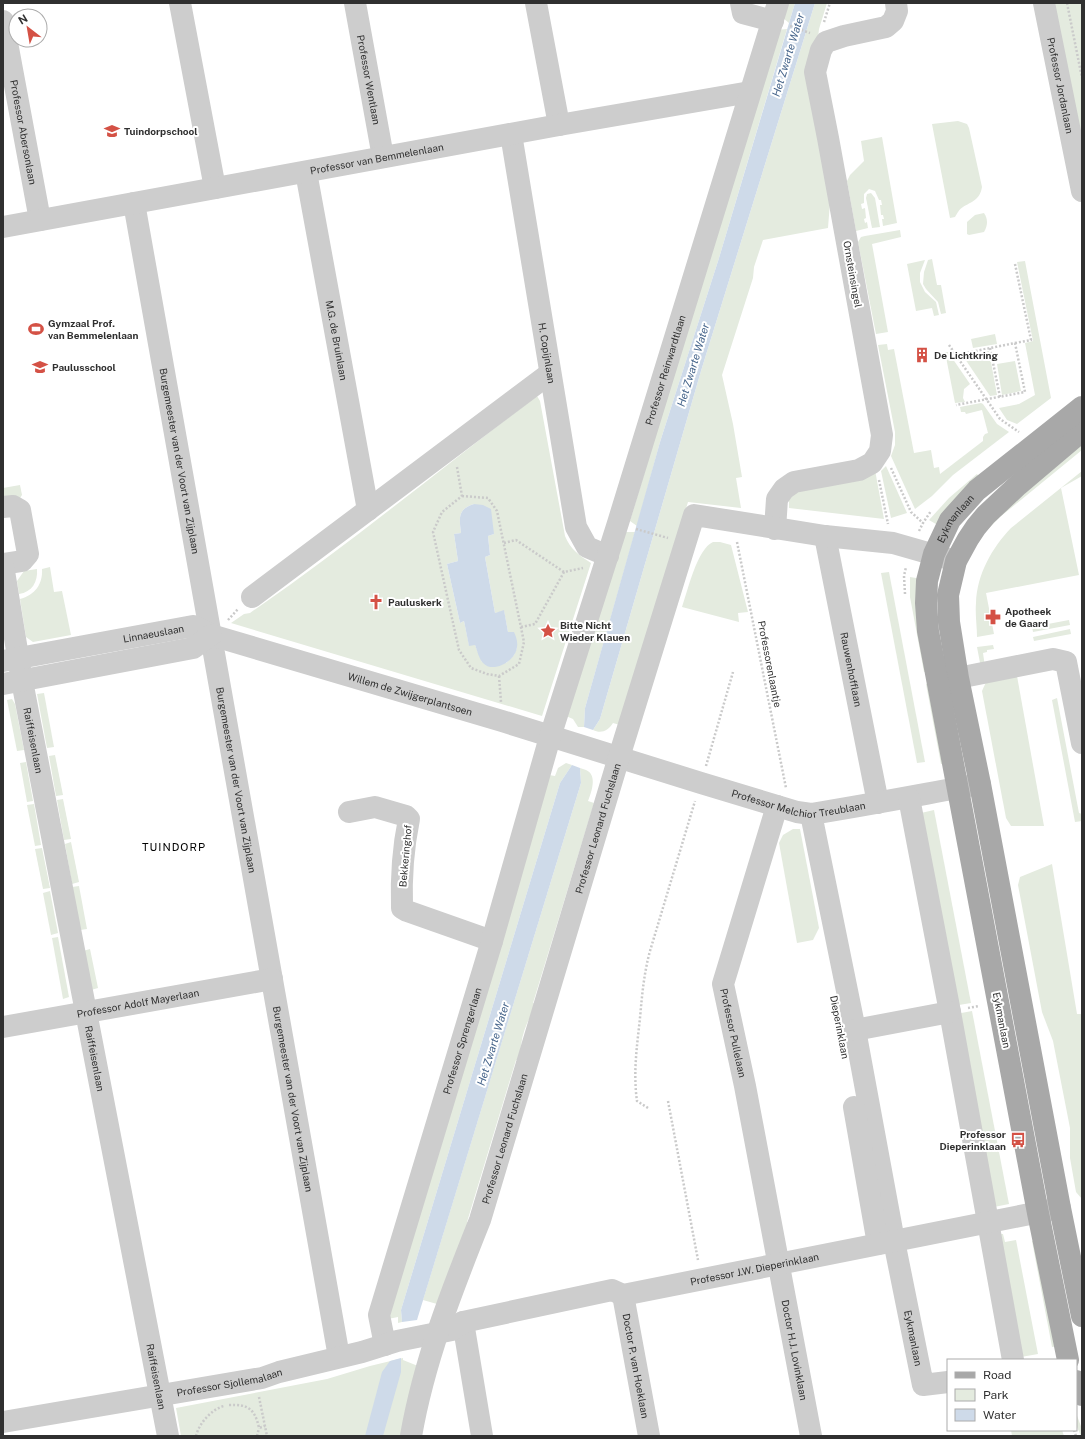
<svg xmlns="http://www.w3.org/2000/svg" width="1085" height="1439" viewBox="0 0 1085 1439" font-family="'Public Sans',sans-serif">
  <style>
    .green { fill: #e4ebdf; fill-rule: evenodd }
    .water { fill: #cedae9 }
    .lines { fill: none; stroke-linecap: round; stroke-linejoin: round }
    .path { stroke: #cacaca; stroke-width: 2.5; stroke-dasharray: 2 2; stroke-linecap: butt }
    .minor { stroke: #cdcdcd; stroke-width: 22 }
    .major { stroke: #a8a8a8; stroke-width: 22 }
    .labels { text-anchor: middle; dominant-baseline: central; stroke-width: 4; stroke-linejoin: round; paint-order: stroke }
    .street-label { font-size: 10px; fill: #303030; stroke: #fff }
    .poi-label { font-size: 10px; font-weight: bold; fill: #303030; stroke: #fff; text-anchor: start }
    .water-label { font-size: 11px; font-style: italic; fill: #45648a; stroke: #fff }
    .neighbourhood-label { font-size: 11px; letter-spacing: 1px; fill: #000; stroke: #fff }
  </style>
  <rect width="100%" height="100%" fill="#fff"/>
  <g class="green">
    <path d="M785 3H795L789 23 783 18Z"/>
    <path d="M815 3H827L819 29 818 38 830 202 828 228 763 240 754 267 753 278 722 375 733 424 742 477 736 478 741 508 688 502 620 725 613 723C608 731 601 734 593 730L600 719 701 371Z"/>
    <path d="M1053 3H1082V149Z"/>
    <path d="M787 29 719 258 660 442 637 526 630 521 777 30Z"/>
    <path d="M958 121 967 124 969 128 982 187C980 200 971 202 963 207 959 209 957 214 955 217L950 218 932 124Z"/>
    <path d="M882 137 897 223 883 226 882 219H884L883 215H881L880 205H882L881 200H879L875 191 869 189 864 194V203L861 204 862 209 865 208 866 218 864 219 865 223 867 222 868 228 856 231 847 181 850 175 864 161 861 141Z"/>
    <path d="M871 193 875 198 880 227 872 228 866 198 867 194Z"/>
    <path d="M984 213C988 219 988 225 984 232L969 235 967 234V222L975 215Z"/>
    <path d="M900 230 901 237 872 244 888 332 876 334 858 242 861 237 865 236Z"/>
    <path d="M932 259 937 285H941L946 313 941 314 938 302 926 289 923 284 924 272 928 260Z"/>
    <path d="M925 260 920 273V282L925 292 936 302 939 315 934 316 932 308 916 311 907 264Z"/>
    <path d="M1025 261 1051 398 1017 424 1007 420 999 408 1019 404 1035 395 1025 343 1033 341 1017 262Z"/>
    <path d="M995 334 997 344 973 348 971 339Z"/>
    <path d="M887 344 888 350 894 349 914 453 931 450 934 468 939 467 940 474 983 441V437L985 434 988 433 982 410 966 414 965 412H961L960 407 981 403 983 404 997 424 1009 432 953 475 932 496 915 509 891 456 895 445V432L878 345Z"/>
    <path d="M989 351 997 395 990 396 963 356Z"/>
    <path d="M945 352H948L970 384 964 389 963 398 965 402 955 403Z"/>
    <path d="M1015 361 1021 391 1002 395 997 364Z"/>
    <path d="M537 396 540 401 565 536C570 549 580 556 591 563L542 716 231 623 244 614 250 613C349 545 441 468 537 396ZM474 504 494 534 488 536 490 555 485 557 495 613 504 611 508 632 517 648 514 655 506 663 482 662 475 645H469L464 621 460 623 447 564 458 561 454 534 461 533C459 517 458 509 474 504Z"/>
    <path d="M1082 443V450L1000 517 985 532 977 545 971 542 977 532Z"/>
    <path d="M886 466 907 513 891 518 881 471Z"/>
    <path d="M875 470 884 519 789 508V499L793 492Z"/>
    <path d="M1082 471V476L1061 488 1079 575 986 593 994 634 977 637C977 626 975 614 976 603 977 574 992 548 1011 528Z"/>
    <path d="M977 474 981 480 941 527 929 520 949 498Z"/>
    <path d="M20 485 22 495 20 498 3 501V488Z"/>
    <path d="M624 532H635L585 708 584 727H578L573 719 566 716Z"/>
    <path d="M713 542H720L731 545 748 612 738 613 739 622 682 607C688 590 697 549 713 542Z"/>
    <path d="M50 567 54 592 62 591 71 635 33 642 26 637 20 599C35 595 43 584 42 569Z"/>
    <path d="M37 569C38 582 32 592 19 594L17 581 24 571Z"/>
    <path d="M889 572 925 762 917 763 881 573Z"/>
    <path d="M910 577 922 579 931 671 924 672 910 597Z"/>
    <path d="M1069 620 1070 625 1033 632 1032 627Z"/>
    <path d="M1070 629 1071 634 1034 641 1033 637Z"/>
    <path d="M993 645 994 649 987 650V652L983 653 985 667 981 668 977 647Z"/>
    <path d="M1017 676 1044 826H1011L1006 818 982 691 986 682Z"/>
    <path d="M933 682 948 763 941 764 926 684Z"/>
    <path d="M44 693 54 747 47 748 37 694Z"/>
    <path d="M1057 698 1079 813 1082 814V821L1075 822 1052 700Z"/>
    <path d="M12 699 15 704 24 750 17 751 7 700Z"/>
    <path d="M55 755 63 795 56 796 49 756Z"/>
    <path d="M26 762 33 801 27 802 20 763Z"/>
    <path d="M566 763 572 765 560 783 401 1310 402 1322 398 1323V1317L388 1319 549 775 555 776 558 768Z"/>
    <path d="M580 768C582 769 584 769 586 770 598 775 591 793 588 801L594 803 533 1003 536 1004 537 1007C528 1018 523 1031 521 1045 520 1050 522 1055 520 1060H516L467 1222 471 1224 437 1304 423 1300 581 783Z"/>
    <path d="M63 799 71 839 64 840 57 800Z"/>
    <path d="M34 804 41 845 35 846 27 805Z"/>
    <path d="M934 810 971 1003 959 1005 921 813Z"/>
    <path d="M793 829H800L819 928 813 940 797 943 779 843 783 835Z"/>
    <path d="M71 842 79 882 72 884 65 844Z"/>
    <path d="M42 848 50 888 43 889 35 849Z"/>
    <path d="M1052 864 1077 1014H1082V1199L1076 1192 1070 1158V1128L1053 1041 1042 1012 1018 885 1020 877Z"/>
    <path d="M79 886 87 929 80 930 72 887Z"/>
    <path d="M50 891 58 933 51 935 43 893Z"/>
    <path d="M58 937 69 997 63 999 52 938Z"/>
    <path d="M90 949 98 988 91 990 83 951Z"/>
    <path d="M972 1011 1009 1204 994 1207 956 1014Z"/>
    <path d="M998 1234H1003L1005 1242 1016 1240 1038 1354 1021 1357Z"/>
    <path d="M1039 1239 1060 1346 1052 1347 1032 1241Z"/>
    <path d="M403 1358V1360L423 1368 404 1436H181L176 1408 327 1379 370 1366Z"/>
    <path d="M1076 1413 1082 1429V1436H1081L1076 1425Z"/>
    <path d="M1011 1430H1062L1064 1436H1012Z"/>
  </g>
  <g class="water">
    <path d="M795 3H815L701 371 600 719 593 730 584 727 585 708 660 442 719 258Z"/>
    <path d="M474 504 483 505 491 509 494 534 488 536 490 555 485 557 495 613 504 610 508 632H514C516 636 518 642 517 647 516 661 493 674 483 663 479 659 477 650 475 645L469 646 464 621 460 623 447 564 458 561 454 534 461 533C459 517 458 509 474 504Z"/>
    <path d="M572 765 580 768 581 783 417 1320 402 1322 401 1310 560 783Z"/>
    <path d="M401 1358V1372L383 1436H365L382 1372 390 1361Z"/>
  </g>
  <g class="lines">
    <g class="path">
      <path d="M1067 3 1082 78"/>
      <path d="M824 22 830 3"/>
      <path d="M790 26 810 33"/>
      <path d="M1015 343 1031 340 1015 264"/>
      <path d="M949 345 1000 419 1019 432"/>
      <path d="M990 348 1000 397"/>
      <path d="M956 355 1015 343 1025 392 956 405"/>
      <path d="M457 467 462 496"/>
      <path d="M891 468 911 512 923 523"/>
      <path d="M879 480 888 524"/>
      <path d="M462 496 488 498 497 511 524 642 519 664 499 676 487 674 471 668 459 650 433 532 442 512Z"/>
      <path d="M636 529 668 538"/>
      <path d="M919 531 923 523 931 511"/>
      <path d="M737 542 786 788"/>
      <path d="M504 543 516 540 564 572 583 568"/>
      <path d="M905 594 904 576 906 567"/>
      <path d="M228 620 238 609"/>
      <path d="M521 627 535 624 564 572"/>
      <path d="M499 676 501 702"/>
      <path d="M706 766 733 672"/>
      <path d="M968 1008 979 1006"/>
      <path d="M668 1101 698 1260"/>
      <path d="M648 1108 637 1101C633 1073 637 1046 640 1018 642 995 644 973 650 951L695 801"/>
      <path d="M259 1397 267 1436"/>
      <path d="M229 1405C248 1404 255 1409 259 1428L265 1426"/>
      <path d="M1074 1430 1076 1436"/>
      <path d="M196 1436C199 1423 212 1409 224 1406"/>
      <path d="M257 1436 259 1428"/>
    </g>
    <g class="minor">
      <path d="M180 3 215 188"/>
      <path id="s1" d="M355 3 383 157"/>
      <path d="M536 3 559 125"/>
      <path d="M741 3 743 13 773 21"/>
      <path id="s2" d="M1044 3 1082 191"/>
      <path id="s3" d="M3 21 40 220"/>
      <path id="s4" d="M511 134 576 527 587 547 608 556"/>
      <path id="s5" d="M306 172 368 510"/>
      <path id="s6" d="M134 203 339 1357"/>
      <path id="s7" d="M3 227 559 125 750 92"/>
      <path d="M3 507 13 506 20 510 28 554 22 561 3 564"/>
      <path d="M775 529 777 499 784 489 794 482 859 470 872 463 880 451 882 435 828 138 815 72 821 50 826 42 844 36 886 27 893 21 897 11 896 3"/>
      <path id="s8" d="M825 536 878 803"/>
      <path id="s9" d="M3 565 22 681 168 1436"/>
      <path d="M252 597 549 374"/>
      <path id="s10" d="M3 661 193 626 211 635 502 721 701 783 797 812 811 814C868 805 924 794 980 784"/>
      <path d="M939 680 958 678 1053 659 1066 662 1082 743"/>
      <path d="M3 684 193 648 211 635"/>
      <path d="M909 798 950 1012 1013 1360"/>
      <path id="s11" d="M777 806 723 984 745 1086 811 1436"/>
      <path d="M349 812 375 807 406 816 409 819C403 848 401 878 402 908L407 911 492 941"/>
      <path id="s12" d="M811 814 855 1030 894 1241 923 1385 948 1382"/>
      <path id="s13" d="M3 1027 272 979"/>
      <path d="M855 1030 950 1012"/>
      <path d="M854 1107 878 1244"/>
      <path id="s14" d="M623 1295 649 1436"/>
      <path d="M463 1322 482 1436"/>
      <path id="s15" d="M385 1345 379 1315 492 941 550 737 618 523 778 3"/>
      <path id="s16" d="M3 1422 262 1378 279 1372 362 1352 397 1341 452 1330 463 1322 612 1290 623 1295 1060 1208"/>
      <path id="s17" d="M411 1436C424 1361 452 1290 480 1220L619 757 694 515 825 536 893 543 956 561"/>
    </g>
    <g class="major">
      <path d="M1082 431 1018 485 986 515 976 527 968 539 956 561 948 595 949 622 958 678 980 784 1060 1208 1082 1316"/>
      <path id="s18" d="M1068 1360 1038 1213 928 631 926 603 927 581 934 554 950 520 977 490 1082 407"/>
      <path d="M1076 1381 1082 1395"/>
    </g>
  </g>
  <defs>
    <symbol id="school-bare" viewBox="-9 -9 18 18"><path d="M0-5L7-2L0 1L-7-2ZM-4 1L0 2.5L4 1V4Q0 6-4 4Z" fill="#d45145" stroke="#fff" stroke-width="2.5" paint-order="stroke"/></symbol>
    <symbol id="stadium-bare" viewBox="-9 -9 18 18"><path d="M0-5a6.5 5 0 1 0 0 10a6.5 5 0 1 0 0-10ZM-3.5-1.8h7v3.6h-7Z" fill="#d45145" stroke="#fff" stroke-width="2.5" paint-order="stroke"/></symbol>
    <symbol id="building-bare" viewBox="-9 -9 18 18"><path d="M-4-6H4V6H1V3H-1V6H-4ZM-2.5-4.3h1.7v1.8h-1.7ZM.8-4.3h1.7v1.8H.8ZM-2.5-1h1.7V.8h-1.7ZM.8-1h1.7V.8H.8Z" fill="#d45145" stroke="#fff" stroke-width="2.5" paint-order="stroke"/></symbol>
    <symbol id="church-bare" viewBox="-9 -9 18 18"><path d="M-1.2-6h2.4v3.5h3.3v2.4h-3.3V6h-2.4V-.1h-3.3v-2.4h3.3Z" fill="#d45145" stroke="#fff" stroke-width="2.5" paint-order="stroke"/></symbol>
    <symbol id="pharmacy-bare" viewBox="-9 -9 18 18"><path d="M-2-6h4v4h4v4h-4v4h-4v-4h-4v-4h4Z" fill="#d45145" stroke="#fff" stroke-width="2.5" paint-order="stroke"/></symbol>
    <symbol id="sight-bare" viewBox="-9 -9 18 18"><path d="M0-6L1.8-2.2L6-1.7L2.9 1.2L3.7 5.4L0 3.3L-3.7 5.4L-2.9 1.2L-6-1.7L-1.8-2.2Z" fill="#d45145" stroke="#fff" stroke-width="2.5" paint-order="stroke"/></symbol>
    <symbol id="bus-bare" viewBox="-9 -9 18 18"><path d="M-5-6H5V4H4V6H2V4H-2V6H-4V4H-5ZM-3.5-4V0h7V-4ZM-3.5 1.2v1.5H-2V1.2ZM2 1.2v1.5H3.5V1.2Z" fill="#d45145" stroke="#fff" stroke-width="2.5" paint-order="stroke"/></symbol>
  </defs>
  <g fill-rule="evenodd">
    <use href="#school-bare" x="101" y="120" width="22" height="22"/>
    <use href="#stadium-bare" x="25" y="318" width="22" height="22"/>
    <use href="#building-bare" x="911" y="344" width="22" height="22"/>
    <use href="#school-bare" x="29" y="356" width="22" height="22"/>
    <use href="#church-bare" x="365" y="591" width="22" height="22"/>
    <use href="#pharmacy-bare" x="982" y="606" width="22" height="22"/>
    <use href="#sight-bare" x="537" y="620" width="22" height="22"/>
    <use href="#bus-bare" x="1007" y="1129" width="22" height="22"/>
  </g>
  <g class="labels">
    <g class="street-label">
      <text stroke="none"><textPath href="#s1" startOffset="78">Professor Wentlaan</textPath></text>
      <text stroke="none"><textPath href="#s2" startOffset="84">Professor Jordanlaan</textPath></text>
      <text stroke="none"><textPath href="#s3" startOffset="113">Professor Abersonlaan</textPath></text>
      <text stroke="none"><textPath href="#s7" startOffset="380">Professor van Bemmelenlaan</textPath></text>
      <text transform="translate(853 274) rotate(80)">Ornsteinsingel</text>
      <text stroke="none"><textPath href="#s5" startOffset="171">M.G. de Bruinlaan</textPath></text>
      <text stroke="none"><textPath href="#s4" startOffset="222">H. Copijnlaan</textPath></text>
      <text stroke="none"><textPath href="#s15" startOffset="1018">Professor Reinwardtlaan</textPath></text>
      <text stroke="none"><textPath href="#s6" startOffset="262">Burgemeester van der Voort van Zijplaan</textPath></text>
      <text stroke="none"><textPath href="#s18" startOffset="862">Eykmanlaan</textPath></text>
      <text stroke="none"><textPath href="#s10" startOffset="153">Linnaeuslaan</textPath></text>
      <text transform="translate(770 664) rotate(79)">Professorenlaantje</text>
      <text stroke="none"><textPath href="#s8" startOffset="136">Rauwenhofflaan</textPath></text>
      <text stroke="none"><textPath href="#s10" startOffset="421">Willem de Zwijgerplantsoen</textPath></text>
      <text stroke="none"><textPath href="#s9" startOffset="178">Raiffeisenlaan</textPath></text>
      <text stroke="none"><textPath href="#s6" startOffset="586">Burgemeester van der Voort van Zijplaan</textPath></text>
      <text stroke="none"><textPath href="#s10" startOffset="826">Professor Melchior Treublaan</textPath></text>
      <text stroke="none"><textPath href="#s17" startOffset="636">Professor Leonard Fuchslaan</textPath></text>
      <text transform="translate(405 856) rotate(-85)">Bekkeringhof</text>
      <text stroke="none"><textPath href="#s13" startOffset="137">Professor Adolf Mayerlaan</textPath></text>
      <text transform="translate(1002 1020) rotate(79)">Eykmanlaan</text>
      <text transform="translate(840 1027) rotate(79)">Dieperinklaan</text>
      <text stroke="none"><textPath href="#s11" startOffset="236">Professor Pullelaan</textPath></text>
      <text stroke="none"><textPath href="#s15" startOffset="317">Professor Sprengerlaan</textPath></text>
      <text stroke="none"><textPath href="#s9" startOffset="502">Raiffeisenlaan</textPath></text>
      <text stroke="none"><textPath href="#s6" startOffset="910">Burgemeester van der Voort van Zijplaan</textPath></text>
      <text stroke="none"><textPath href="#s17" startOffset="312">Professor Leonard Fuchslaan</textPath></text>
      <text stroke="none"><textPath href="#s16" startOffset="771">Professor J.W. Dieperinklaan</textPath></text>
      <text stroke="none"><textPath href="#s12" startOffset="534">Eykmanlaan</textPath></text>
      <text stroke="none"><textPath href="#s11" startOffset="559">Doctor H.J. Lovinklaan</textPath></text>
      <text stroke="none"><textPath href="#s14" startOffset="72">Doctor P. van Hoeklaan</textPath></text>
      <text stroke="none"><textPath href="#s9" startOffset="826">Raiffeisenlaan</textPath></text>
      <text stroke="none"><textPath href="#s16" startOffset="230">Professor Sjollemalaan</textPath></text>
    </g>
    <g class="poi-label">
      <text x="124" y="131">Tuindorpschool</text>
      <text x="48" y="323">Gymzaal Prof.<tspan x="48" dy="12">van Bemmelenlaan</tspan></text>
      <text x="934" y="355">De Lichtkring</text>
      <text x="52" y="367">Paulusschool</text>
      <text x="388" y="602">Pauluskerk</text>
      <text x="1005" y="611">Apotheek<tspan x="1005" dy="12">de Gaard</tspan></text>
      <text x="560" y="625">Bitte Nicht<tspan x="560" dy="12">Wieder Klauen</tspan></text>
      <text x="1006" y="1134" text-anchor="end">Professor<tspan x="1006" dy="12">Dieperinklaan</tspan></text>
    </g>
    <g class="water-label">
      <text transform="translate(788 55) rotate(-73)">Het Zwarte Water</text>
      <text transform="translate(693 365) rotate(-73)">Het Zwarte Water</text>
      <text transform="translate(493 1044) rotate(-73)">Het Zwarte Water</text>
    </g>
    <g class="neighbourhood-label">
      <text x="174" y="847">TUINDORP</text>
    </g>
  </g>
  <rect width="1085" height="1439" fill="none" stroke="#303030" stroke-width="8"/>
  <rect x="947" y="1359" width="130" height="72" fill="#ffffff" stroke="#acacac"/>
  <rect x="955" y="1372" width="20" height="6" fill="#a8a8a8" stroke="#acacac"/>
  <text x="983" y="1379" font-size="12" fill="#303030">Road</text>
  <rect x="955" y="1389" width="20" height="12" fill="#e4ebdf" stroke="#acacac"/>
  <text x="983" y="1399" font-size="12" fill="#303030">Park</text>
  <rect x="955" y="1409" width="20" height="12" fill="#cedae9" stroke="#acacac"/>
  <text x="983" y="1419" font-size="12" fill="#303030">Water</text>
  <g transform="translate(28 28) rotate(329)"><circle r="19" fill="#ffffff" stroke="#acacac"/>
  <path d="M0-3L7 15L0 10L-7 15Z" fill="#d45145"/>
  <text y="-6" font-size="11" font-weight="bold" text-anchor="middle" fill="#303030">N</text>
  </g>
</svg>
